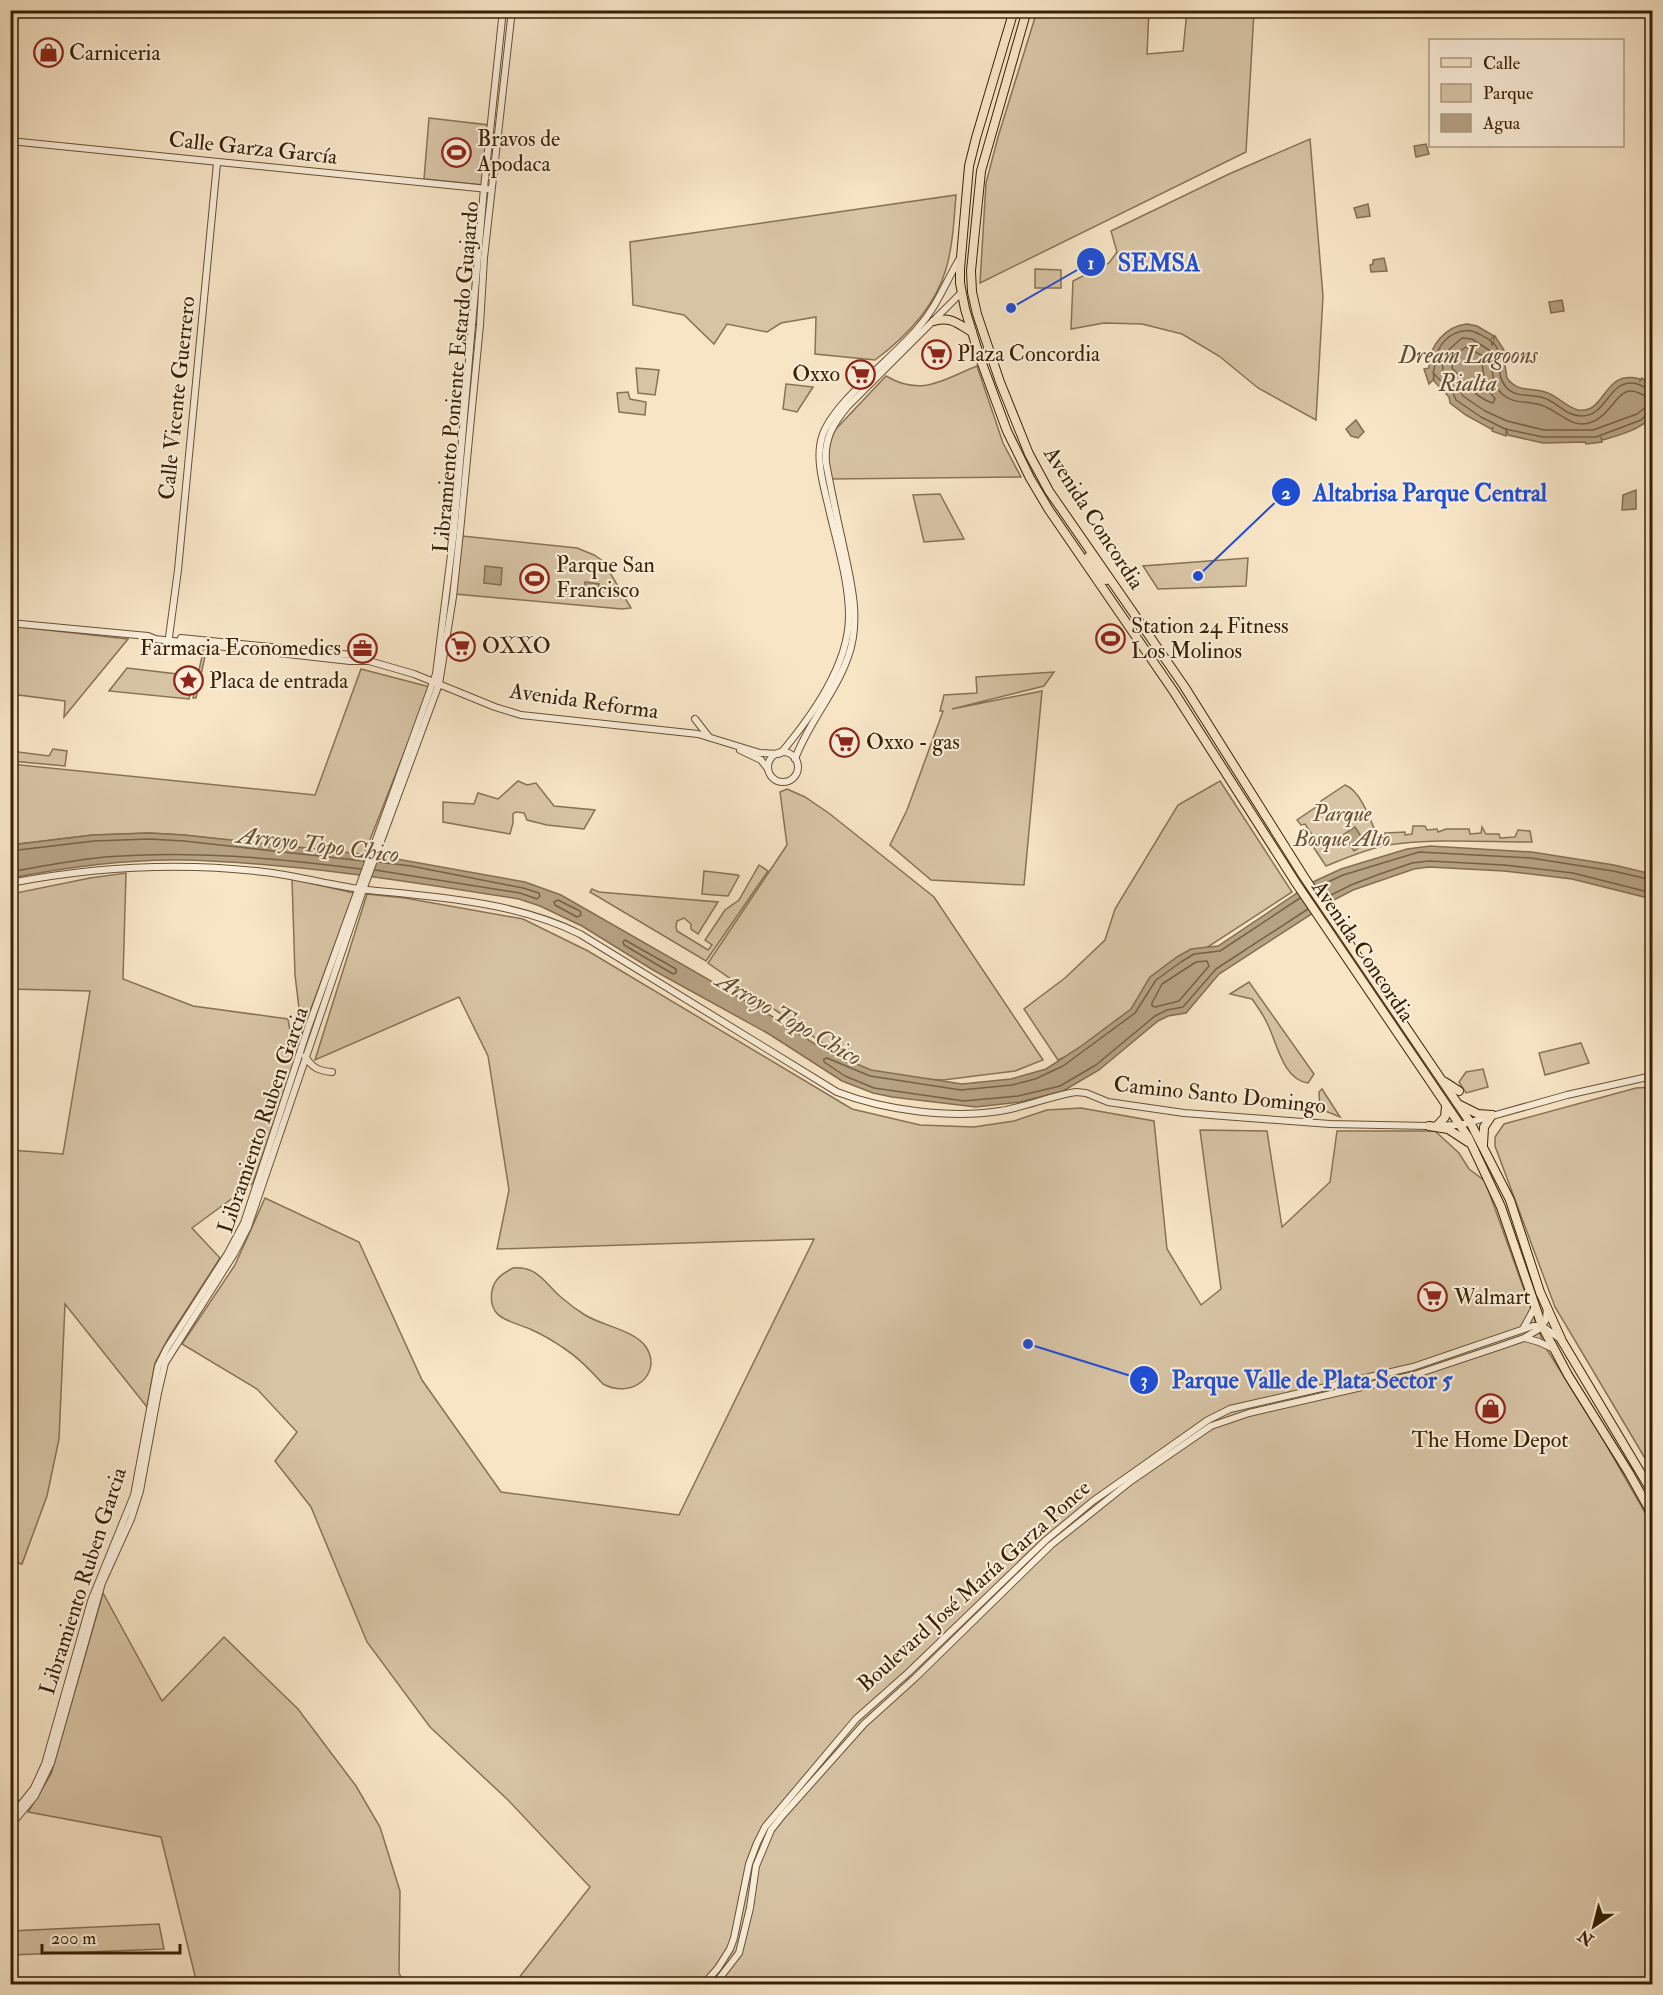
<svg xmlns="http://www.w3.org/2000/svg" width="1663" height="1995" viewBox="0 0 1663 1995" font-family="'IM FELL Double Pica',serif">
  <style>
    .green { fill: #d7c4a5; stroke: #887254; stroke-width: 1.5 }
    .water { fill: #b6a284; stroke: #846e50; stroke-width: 1.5 }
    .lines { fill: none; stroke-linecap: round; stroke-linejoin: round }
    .shore { stroke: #776144; stroke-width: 1.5 }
    .tertiary-casing { stroke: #685134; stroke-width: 8 }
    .primary-casing { stroke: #382003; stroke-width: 10 }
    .tertiary { stroke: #faeeda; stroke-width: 6 }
    .primary { stroke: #f7e5c6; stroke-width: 8 }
    .labels { text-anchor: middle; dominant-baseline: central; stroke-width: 4.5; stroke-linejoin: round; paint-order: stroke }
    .poi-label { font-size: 22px; fill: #382003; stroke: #faeeda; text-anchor: start }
    .street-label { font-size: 22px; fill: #382003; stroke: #faeeda }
    .park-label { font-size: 22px; font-style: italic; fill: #685134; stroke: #faeeda }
    .water-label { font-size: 24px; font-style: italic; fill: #644e30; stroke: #faeeda }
    .leader { fill: none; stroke: #1d4ed8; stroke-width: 2 }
    .callout-dot { fill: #1d4ed8; stroke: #faeeda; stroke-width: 2 }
    .mark-label { font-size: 18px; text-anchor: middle; font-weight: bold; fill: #fff }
    .callout-label { font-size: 24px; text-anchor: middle; font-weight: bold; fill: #1d4ed8; stroke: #faeeda; stroke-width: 4.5; stroke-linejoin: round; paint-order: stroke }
  </style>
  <rect width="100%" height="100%" fill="#f7e5c6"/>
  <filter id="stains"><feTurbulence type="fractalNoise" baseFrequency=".00333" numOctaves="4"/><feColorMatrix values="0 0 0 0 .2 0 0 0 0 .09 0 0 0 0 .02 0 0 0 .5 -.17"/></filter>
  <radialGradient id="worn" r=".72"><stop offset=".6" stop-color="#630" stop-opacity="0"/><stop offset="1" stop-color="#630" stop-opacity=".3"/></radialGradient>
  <g class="green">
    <path d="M1037 11H1149L1147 54 1183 51 1187 11H1254L1246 152 980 283 986 183 998 137Z"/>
    <path d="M429 118 489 125 483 185 424 179Z"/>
    <path d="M1310 139 1323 296 1316 420 1258 388 1219 356 1182 334 1142 324 1104 323 1071 329 1073 281 1109 263 1117 252 1111 231 1229 174Z"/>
    <path d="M956 195C954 219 953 245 946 269 935 307 906 337 875 360L815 354 816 317 781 323 767 332 727 324 714 344 684 315 633 305 630 242Z"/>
    <path d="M1035 269 1061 270V288H1035Z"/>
    <path d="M977 366 1003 443 1021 477 831 479 827 450 835 430 886 376C922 397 942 380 977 366Z"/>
    <path d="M636 368 659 370 655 395 638 393Z"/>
    <path d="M786 384 813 387 797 412 783 409Z"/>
    <path d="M628 392 630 399 646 402 645 415 619 412 617 393Z"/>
    <path d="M940 494 964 539 924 542 913 495Z"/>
    <path d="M462 536 577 548 594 555 603 561 631 608 622 609 455 594Z"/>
    <path d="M1248 558 1246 586 1158 589 1143 566Z"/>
    <path d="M11 626 128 639 64 717 65 701 11 694Z"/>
    <path d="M204 647H207L196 698H193Z"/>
    <path d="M127 668 194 676 189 699 109 691Z"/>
    <path d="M361 669 430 687 364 855 184 835 149 833 93 835 11 845V764L315 795Z"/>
    <path d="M1054 672 1044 686 952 709 1042 691 1024 885 931 880 890 845 907 810 943 711H940L944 695 977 693 976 677Z"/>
    <path d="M53 749 67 751 65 766 11 761V751L49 756Z"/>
    <path d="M518 781 527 785 536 783 554 806 595 810 584 829 547 825 527 820 524 813 516 812 513 814V823L510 834 443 822V802L474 804 478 793 498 799Z"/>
    <path d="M1220 781 1292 892 1183 963 1179 978 1090 1046 1058 1060 1024 1009 1065 978 1105 940 1115 909 1178 805Z"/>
    <path d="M1345 785C1362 791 1372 825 1379 840L1384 839 1385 833 1405 832V835L1412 834 1413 826H1425L1427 830 1437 829 1438 832 1446 829H1469L1470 834 1481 833 1482 827 1486 834H1499L1500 838 1515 837 1518 830 1530 831 1532 842C1485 842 1434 838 1388 845 1366 849 1346 858 1326 866L1312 845 1317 842 1305 824 1301 825 1297 820 1319 805 1321 801Z"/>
    <path d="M787 789 805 797 830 814 934 897 1043 1060 1015 1071 943 1080 894 1078 861 1070 708 963 787 845 780 792Z"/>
    <path d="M759 865 768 871 706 961 590 892 592 889 599 892 718 902 698 934 691 929V924L684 918 677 921 676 926 677 931 708 950 712 945 705 940 725 910 739 900Z"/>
    <path d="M704 871 738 875 739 876 728 896 702 894Z"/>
    <path d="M126 873 123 979 193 1006 288 1019 295 1060 253 1183 192 1228 220 1258 169 1337 155 1363 147 1407 65 1304 59 1439 47 1496 22 1564 11 1561V1150L63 1154 90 991 11 989V894L90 878Z"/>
    <path d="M292 879 354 893 302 1033 295 975Z"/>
    <path d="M367 894 405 898 523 919 588 951 852 1109 920 1125 974 1127 1014 1121 1047 1110 1081 1108 1154 1121 1167 1249 1201 1305 1221 1289 1200 1130 1267 1131 1282 1227 1330 1182 1337 1131H1435L1459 1153 1469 1169 1485 1181 1544 1345 1600 1434 1652 1525V1984H514L590 1887 508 1800 430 1727 367 1642 311 1507 275 1461 297 1432 257 1389 182 1344 235 1265 265 1198 359 1242 422 1380 501 1492 679 1515 814 1239 497 1249 509 1190 488 1056 459 997 315 1060Z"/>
    <path d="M1249 982 1314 1074 1308 1083C1282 1079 1277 1042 1267 1023 1263 1014 1257 1006 1252 999L1230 994Z"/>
    <path d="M1581 1043 1589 1063 1545 1075 1539 1053Z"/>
    <path d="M1483 1069 1488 1087 1466 1093 1459 1082 1466 1072Z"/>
    <path d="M1652 1087V1470L1555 1307 1495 1146V1137L1504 1124 1636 1088Z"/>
    <path d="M1322 1089 1340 1117 1320 1109 1319 1092Z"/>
    <path d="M513 1268C539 1266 545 1284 562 1298 569 1304 577 1310 585 1315 603 1326 634 1330 646 1347 663 1373 633 1400 603 1384 591 1371 578 1357 562 1347 552 1340 541 1334 530 1329 511 1321 487 1319 492 1291 494 1279 503 1273 513 1268Z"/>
    <path d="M103 1593 162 1701 224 1637 298 1709 356 1786 380 1827 400 1891 399 1973 405 1984H197L161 1837 28 1812 51 1774Z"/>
    <path d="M159 1924 164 1949 11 1955V1931Z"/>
  </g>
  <g class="water">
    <path d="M1426 144 1429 154 1416 157 1414 146Z"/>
    <path d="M1368 204 1370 216 1357 218 1354 208Z"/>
    <path d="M1384 258 1387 271 1371 272 1370 265 1373 264V260Z"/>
    <path d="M1562 300 1564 311 1551 313 1549 302Z"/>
    <path d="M1467 324 1477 326 1494 336 1491 340 1492 346 1495 336 1504 350 1501 351 1503 352 1507 378C1518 393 1530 387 1545 392 1557 395 1566 407 1578 410 1607 414 1602 369 1640 379V381L1642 378 1652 387V417C1639 430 1620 435 1603 440L1601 438 1602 442 1586 444 1585 442 1543 443 1508 435 1506 428V436L1492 431 1493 428 1491 429 1466 415 1450 403 1449 397 1434 381V373L1433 380 1429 384 1424 369 1429 368C1428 346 1446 326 1467 324Z"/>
    <path d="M1356 420 1364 432 1358 438 1351 436 1346 429Z"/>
    <path d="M1636 490V509L1622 510 1623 495Z"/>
    <path d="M485 566 502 568 501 585 484 583Z"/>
    <path d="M585 582 599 584 597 598 583 596Z"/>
    <path d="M1355 827 1364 841 1362 843 1363 845 1354 851 1343 835Z"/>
    <path d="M149 833 184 835 380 856 525 882 561 895 765 1012 826 1051 871 1070 962 1084 1011 1079 1046 1069 1080 1047 1131 1009 1150 977 1177 957 1191 949 1218 946 1315 881 1341 869 1407 849 1430 846 1532 852 1614 865 1652 874V899L1572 879 1504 871 1429 867 1414 869 1353 890 1330 902 1219 974 1186 1013 1168 1016 1158 1021 1099 1070 1063 1091 1020 1102 976 1107 892 1097 873 1093 842 1081 769 1034 653 970 582 926 540 906 519 899C407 881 296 863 183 860 125 859 67 867 11 878V845L93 835Z"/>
  </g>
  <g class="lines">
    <g class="shore">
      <path d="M1466 347 1481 355 1485 385 1495 399 1493 403C1475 398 1464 381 1452 368L1454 355Z"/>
      <path d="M1652 390C1645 389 1640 383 1632 383 1608 382 1606 417 1581 416 1566 416 1557 402 1544 398 1531 393 1516 399 1506 387 1496 376 1501 360 1497 348 1494 341 1485 337 1479 334 1464 325 1445 335 1438 351 1434 358 1436 365 1433 373L1453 393 1456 400 1481 417 1505 429 1543 437H1596L1641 420 1647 414H1652"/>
      <path d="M1652 398C1644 397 1639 391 1631 391 1618 390 1609 416 1592 422 1571 430 1560 411 1541 405 1527 400 1514 405 1502 394 1491 383 1492 365 1489 350L1472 339 1462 338C1450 349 1441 353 1443 371L1459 388 1463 396 1485 411 1507 421 1544 430H1593L1637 414 1646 407 1652 406"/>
      <path d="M10 851 94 841 149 839 184 841 364 861"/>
      <path d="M375 870 520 893 537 899 540 896 539 893 523 888 411 866 378 862"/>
      <path d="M10 872C42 866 74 860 105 857 190 850 277 858 361 869"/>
      <path d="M1317 887 1343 875 1419 852 1531 858 1613 871 1652 880"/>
      <path d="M1300 898 1220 951 1194 954 1181 962 1156 980 1135 1013 1063 1066 1035 1079 1012 1085 961 1090 870 1076 827 1058 824 1059V1062L845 1076 874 1088 964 1101 1018 1096 1060 1086 1096 1065 1155 1016 1167 1010 1183 1007 1216 969 1308 909"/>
      <path d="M1325 898 1351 885 1377 875 1412 863 1429 861 1504 865 1573 873 1652 893"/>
      <path d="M558 900 580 911 581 915 577 917 555 905 554 902Z"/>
      <path d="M625 940 676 969V973L673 974 624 945 623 942Z"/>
      <path d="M1207 961 1209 966 1179 1001 1155 1007 1152 1006V1003L1162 984 1196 962Z"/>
    </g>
    <defs>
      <g id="tertiary">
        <path d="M10 141 488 189"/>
        <path d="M10 623 148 636 155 639 350 661H369L414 674 495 707 521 715 698 734 760 753 778 754"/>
        <path d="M169 637 178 570 217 163"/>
        <path d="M181 638 352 655 359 656 363 660"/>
        <path d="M695 719 709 737"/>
        <path d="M740 750 761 760 768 769"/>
        <circle cx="783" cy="767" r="15"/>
        <path d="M781 753C811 717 849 665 849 616 849 581 837 544 829 509 824 487 815 459 822 437 832 403 893 358 918 328 938 305 945 283 960 258"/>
        <path d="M795 759C808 723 835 694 848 657 862 618 850 579 842 540 836 514 831 489 826 463 824 440 832 425 847 407L961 293"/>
        <path d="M10 883C93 867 181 862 264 872 299 876 333 886 367 890 438 897 516 902 580 934L837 1092C884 1110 950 1119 1000 1111 1026 1107 1050 1096 1076 1092L1086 1093 1108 1102 1184 1113 1330 1124 1429 1126 1460 1125 1567 1095 1652 1076"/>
        <path d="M305 1056C312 1068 319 1071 332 1072"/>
        <path d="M1523 1329 1535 1307"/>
        <path d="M1525 1338 1539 1342 1554 1349"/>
        <path d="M10 1818 34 1788 45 1764 91 1601 134 1495 158 1366 167 1348 228 1253 244 1223 308 1028 436 674 454 531 484 188 503 10"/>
        <path d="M10 1826 35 1796 51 1763 102 1583 131 1519 140 1491 158 1393 165 1363 234 1254 248 1227 363 890 439 684 453 597 460 532 480 325 484 258 512 10"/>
        <path d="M704 1984 718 1968 730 1949 734 1938 749 1864 757 1843 765 1827 856 1719 909 1672 1046 1540 1093 1501 1208 1420 1230 1409 1413 1367 1533 1326H1542L1559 1338"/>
        <path d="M715 1984 739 1953 750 1908 756 1866 771 1830 782 1816 864 1724 915 1678 1051 1545 1131 1481 1211 1426 1249 1413 1414 1375 1498 1347 1524 1338 1539 1329 1546 1320 1547 1307"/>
      </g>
      <g id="primary">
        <path d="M1014 10 976 138 969 166 960 269V283L965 309 980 358 1007 431 1030 478 1049 510 1174 692 1296 883 1468 1137 1501 1207 1542 1326 1568 1375 1629 1473 1652 1514"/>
        <path d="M1027 10 981 171 971 271 972 292 977 314 1000 382 1029 454 1049 491 1184 686 1304 877 1470 1122 1510 1200 1540 1292 1562 1341 1652 1492"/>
        <path d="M934 321C951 316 958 324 972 332"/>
        <path d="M1089 556 1106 580"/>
        <path d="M1445 1082 1459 1091"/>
        <path d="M1460 1105 1478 1114 1492 1115"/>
        <path d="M1429 1126 1448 1129 1468 1142"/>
        <path d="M1437 1126 1445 1117 1446 1106"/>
        <path d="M1483 1145 1484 1127 1492 1115"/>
      </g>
    </defs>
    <use href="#tertiary" class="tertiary-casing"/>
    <use href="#primary" class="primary-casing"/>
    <use href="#tertiary" class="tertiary"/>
    <use href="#primary" class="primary"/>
  </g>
  <defs>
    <symbol id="shop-ring" viewBox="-11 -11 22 22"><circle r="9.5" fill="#faeeda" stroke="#8f2418" stroke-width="1.5"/><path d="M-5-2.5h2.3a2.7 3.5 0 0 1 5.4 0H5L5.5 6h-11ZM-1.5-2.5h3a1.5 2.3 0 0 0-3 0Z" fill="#8f2418"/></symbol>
    <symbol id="stadium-ring" viewBox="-11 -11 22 22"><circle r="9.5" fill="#faeeda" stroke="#8f2418" stroke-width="1.5"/><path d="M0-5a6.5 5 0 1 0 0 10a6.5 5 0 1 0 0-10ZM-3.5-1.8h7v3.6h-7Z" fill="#8f2418"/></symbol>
    <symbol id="supermarket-ring" viewBox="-11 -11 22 22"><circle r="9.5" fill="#faeeda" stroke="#8f2418" stroke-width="1.5"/><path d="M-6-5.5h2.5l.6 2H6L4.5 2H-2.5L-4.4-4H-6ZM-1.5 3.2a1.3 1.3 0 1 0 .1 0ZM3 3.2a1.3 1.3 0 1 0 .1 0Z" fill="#8f2418"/></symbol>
    <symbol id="office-ring" viewBox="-11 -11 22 22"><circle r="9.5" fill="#faeeda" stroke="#8f2418" stroke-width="1.5"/><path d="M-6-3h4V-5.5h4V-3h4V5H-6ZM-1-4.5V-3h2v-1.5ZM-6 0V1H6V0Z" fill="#8f2418"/></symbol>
    <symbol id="sight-ring" viewBox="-11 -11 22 22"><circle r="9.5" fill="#faeeda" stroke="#8f2418" stroke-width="1.5"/><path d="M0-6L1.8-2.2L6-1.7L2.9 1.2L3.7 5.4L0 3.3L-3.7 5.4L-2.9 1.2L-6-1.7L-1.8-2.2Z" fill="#8f2418"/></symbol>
  </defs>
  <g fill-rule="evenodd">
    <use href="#shop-ring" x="32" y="36" width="33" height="33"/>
    <use href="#stadium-ring" x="440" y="136" width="33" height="33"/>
    <use href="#supermarket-ring" x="920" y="338" width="33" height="33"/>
    <use href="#supermarket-ring" x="844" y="358" width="33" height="33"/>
    <use href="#stadium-ring" x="518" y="562" width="33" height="33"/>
    <use href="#stadium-ring" x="1094" y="622" width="33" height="33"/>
    <use href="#supermarket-ring" x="444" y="630" width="33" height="33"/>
    <use href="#office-ring" x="346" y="632" width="33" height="33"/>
    <use href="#sight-ring" x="172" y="664" width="33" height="33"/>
    <use href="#supermarket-ring" x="828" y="726" width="33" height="33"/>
    <use href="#supermarket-ring" x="1416" y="1280" width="33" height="33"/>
    <use href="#shop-ring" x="1474" y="1392" width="33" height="33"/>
  </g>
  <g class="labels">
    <g class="poi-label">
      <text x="69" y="53">Carniceria</text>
      <text x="477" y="139">Bravos de<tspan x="477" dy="25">Apodaca</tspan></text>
      <text x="957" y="354">Plaza Concordia</text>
      <text x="840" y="374" text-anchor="end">Oxxo</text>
      <text x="556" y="565">Parque San<tspan x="556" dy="25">Francisco</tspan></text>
      <text x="1131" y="626">Station 24 Fitness<tspan x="1131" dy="25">Los Molinos</tspan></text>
      <text x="482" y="646">OXXO</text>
      <text x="341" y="648" text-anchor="end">Farmacia Economedics</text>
      <text x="209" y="681">Placa de entrada</text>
      <text x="866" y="742">Oxxo - gas</text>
      <text x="1454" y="1297">Walmart</text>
      <text x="1490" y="1440" text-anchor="middle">The Home Depot</text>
    </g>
    <g class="street-label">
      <text transform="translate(253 148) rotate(6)">Calle Garza García</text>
      <text transform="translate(456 377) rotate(-85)">Libramiento Poniente Estardo Guajardo</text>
      <text transform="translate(177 398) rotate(-84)">Calle Vicente Guerrero</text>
      <text transform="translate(1094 518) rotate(57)">Avenida Concordia</text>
      <text transform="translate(584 701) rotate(8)">Avenida Reforma</text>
      <text transform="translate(1363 951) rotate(56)">Avenida Concordia</text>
      <text transform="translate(1220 1095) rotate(6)">Camino Santo Domingo</text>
      <text transform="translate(263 1120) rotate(-71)">Libramiento Ruben Garcia</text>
      <text transform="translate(83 1581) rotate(-72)">Libramiento Ruben Garcia</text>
      <text transform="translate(974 1586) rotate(-42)">Boulevard José María Garza Ponce</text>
    </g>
    <g class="park-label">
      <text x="1342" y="814">Parque<tspan x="1342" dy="25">Bosque Alto</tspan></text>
    </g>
    <g class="water-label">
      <text x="1468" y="355">Dream Lagoons<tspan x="1468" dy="28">Rialta</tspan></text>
      <text transform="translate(318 845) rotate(7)">Arroyo Topo Chico</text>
      <text transform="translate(789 1019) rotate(30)">Arroyo Topo Chico</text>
    </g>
  </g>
  <path class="leader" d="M1011 308L1091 262M1198 576L1286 492M1028 1344L1144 1380"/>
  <g class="callout-dot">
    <circle cx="1011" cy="308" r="6"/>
    <circle cx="1198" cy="576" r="6"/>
    <circle cx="1028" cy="1344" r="6"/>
    <circle cx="1091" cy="262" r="15"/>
    <circle cx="1286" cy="492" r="15"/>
    <circle cx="1144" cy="1380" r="15"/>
  </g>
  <g class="mark-label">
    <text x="1091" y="269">1</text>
    <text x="1286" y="499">2</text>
    <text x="1144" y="1386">3</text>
  </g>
  <g class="callout-label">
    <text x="1159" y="271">SEMSA</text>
    <text x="1430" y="501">Altabrisa Parque Central</text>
    <text x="1312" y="1388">Parque Valle de Plata Sector 5</text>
  </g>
  <rect width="1663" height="1995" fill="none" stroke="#f7e5c6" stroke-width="36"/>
  <rect x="12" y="12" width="1639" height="1971" fill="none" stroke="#382003" stroke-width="3"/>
  <rect x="18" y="18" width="1627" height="1959" fill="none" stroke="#382003" stroke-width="1.5"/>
  <rect x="1429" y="39" width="195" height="108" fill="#faeeda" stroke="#ac9c84" stroke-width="1.5"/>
  <rect x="1441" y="58" width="30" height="9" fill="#f7e5c6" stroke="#ac9c84" stroke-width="1.5"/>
  <text x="1483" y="69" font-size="18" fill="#382003">Calle</text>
  <rect x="1441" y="84" width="30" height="18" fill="#d7c4a5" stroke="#ac9c84" stroke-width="1.5"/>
  <text x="1483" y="99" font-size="18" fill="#382003">Parque</text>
  <rect x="1441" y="114" width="30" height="18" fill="#b6a284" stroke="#ac9c84" stroke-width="1.5"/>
  <text x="1483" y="129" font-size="18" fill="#382003">Agua</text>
  <g transform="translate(1594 1926) rotate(215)" stroke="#faeeda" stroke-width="4.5" paint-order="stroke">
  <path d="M0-4.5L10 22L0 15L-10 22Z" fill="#382003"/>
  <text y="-9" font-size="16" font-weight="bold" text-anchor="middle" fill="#382003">N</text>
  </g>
  <path d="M42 1944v9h138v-9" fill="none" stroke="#382003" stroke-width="3"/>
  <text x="51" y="1944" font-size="18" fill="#382003" stroke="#faeeda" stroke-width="4.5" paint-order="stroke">200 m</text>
  <rect width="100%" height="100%" filter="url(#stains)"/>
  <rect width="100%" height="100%" fill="url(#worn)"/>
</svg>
